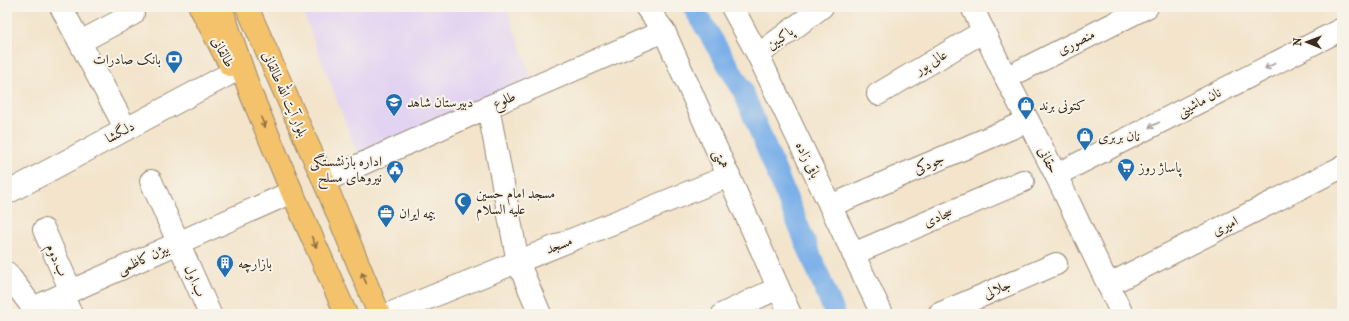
<svg xmlns="http://www.w3.org/2000/svg" width="1349" height="321" viewBox="0 0 1349 321" font-family="'IM FELL French Canon',Amiri,serif">
  <style>
    .built { fill: #e3d3f2 }
    .lines { fill: none; stroke-linecap: round; stroke-linejoin: round }
    .canal { stroke: #7cb0e9; stroke-width: 21 }
    .minor-casing { stroke: #978774; stroke-width: 24 }
    .major-casing { stroke: #978774; stroke-width: 24 }
    .minor { stroke: #fff; stroke-width: 22 }
    .major { stroke: #f3c26a; stroke-width: 22 }
    .oneway { stroke: #a79f9a }
    .oneway2 { stroke: #8e6e40 }
    .labels { text-anchor: middle; dominant-baseline: central; stroke-width: 4; stroke-linejoin: round; paint-order: stroke }
    .street-label { font-size: 14px; fill: #3b2a1e; stroke: #f7f3e8 }
    .poi-label { font-size: 14px; fill: #3b2a1e; stroke: #f7f3e8; text-anchor: start }
  </style>
  <rect width="100%" height="100%" fill="#f7f3e8"/>
  <filter id="ink" filterUnits="userSpaceOnUse"><feTurbulence type="fractalNoise" baseFrequency=".025" numOctaves="2"/><feDisplacementMap in="SourceGraphic" scale="8" xChannelSelector="R" yChannelSelector="G"/><feConvolveMatrix kernelMatrix="1 2 1 2 8 2 1 2 1" color-interpolation-filters="sRGB"/></filter>
  <filter id="wash" filterUnits="userSpaceOnUse"><feTurbulence type="fractalNoise" baseFrequency=".012" numOctaves="4" result="noise"/><feDisplacementMap in="SourceGraphic" scale="16" xChannelSelector="R" yChannelSelector="G"/><feGaussianBlur stdDeviation="0.9" result="paint"/><feColorMatrix in="noise" values="0 0 0 0 0 0 0 0 0 0 0 0 0 0 0 0 0 1.4 0 .05"/><feComposite in="paint" operator="in"/></filter>
  <g filter="url(#wash)">
    <rect width="100%" height="100%" fill="#f3e4cb"/>
    <path class="built" d="M301 7H506L532 79 358 155Z"/>
    <g class="lines">
      <path class="canal" d="M693 7 742 89 835 314"/>
    </g>
  </g>
  <g filter="url(#ink)">
    <g class="lines">
      <defs>
        <g id="minor">
          <path d="M61 7 126 129"/>
          <path d="M646 7 664 31 790 314"/>
          <path d="M732 7 758 55 882 314"/>
          <path d="M972 7 1006 78 1056 175 1122 314"/>
          <path d="M80 42 133 14"/>
          <path d="M758 55 822 7"/>
          <path d="M1006 78 1147 7"/>
          <path d="M878 94 984 31"/>
          <path d="M488 107 518 262 540 314"/>
          <path d="M1056 175 1342 29"/>
          <path d="M151 181 210 314"/>
          <path d="M324 181 488 107 664 31"/>
          <path d="M7 193 233 72"/>
          <path d="M830 206 1028 121"/>
          <path d="M44 230 71 291"/>
          <path d="M853 254 1023 181"/>
          <path d="M7 273 33 308 292 192"/>
          <path d="M1108 285 1342 167"/>
          <path d="M62 295 71 314"/>
          <path d="M389 314 729 176"/>
          <path d="M723 314 778 288"/>
          <path d="M939 314 1056 264"/>
        </g>
        <g id="major">
          <path d="M200 7 230 65"/>
          <path d="M221 7 251 94 292 192 346 314"/>
          <path d="M247 7 324 181 379 314"/>
        </g>
      </defs>
      <use href="#minor" class="minor-casing"/>
      <use href="#major" class="major-casing"/>
      <use href="#minor" class="minor"/>
      <use href="#major" class="major"/>
    </g>
    <defs><path id="oneway-shaft" d="M-6 0H5M1.5-3L5.5 0L1.5 3" fill="none" stroke-width="1.6" stroke-linecap="round" stroke-linejoin="round"/></defs>
    <g class="oneway">
      <use href="#oneway-shaft" transform="translate(1270 66) rotate(153)"/>
      <use href="#oneway-shaft" transform="translate(1154 125) rotate(153)"/>
    </g>
    <g class="oneway2">
      <use href="#oneway-shaft" transform="translate(263 122) rotate(68)"/>
      <use href="#oneway-shaft" transform="translate(314 242) rotate(66)"/>
      <use href="#oneway-shaft" transform="translate(364 278) rotate(-113)"/>
    </g>
  </g>
  <defs>
    <symbol id="bank-pin" viewBox="-11 -11 22 30"><path d="M0 17L-7.5 6A9.5 9.5 0 1 1 7.5 6Z" fill="#1f6fb2" stroke="#f7f3e8"/><path d="M-6-4H6V4H-6ZM0-2.3a2.3 2.3 0 1 0 0 4.6a2.3 2.3 0 1 0 0-4.6Z" fill="#fff"/></symbol>
    <symbol id="school-pin" viewBox="-11 -11 22 30"><path d="M0 17L-7.5 6A9.5 9.5 0 1 1 7.5 6Z" fill="#1f6fb2" stroke="#f7f3e8"/><path d="M0-5L7-2L0 1L-7-2ZM-4 1L0 2.5L4 1V4Q0 6-4 4Z" fill="#fff"/></symbol>
    <symbol id="shop-pin" viewBox="-11 -11 22 30"><path d="M0 17L-7.5 6A9.5 9.5 0 1 1 7.5 6Z" fill="#1f6fb2" stroke="#f7f3e8"/><path d="M-5-2.5h2.3a2.7 3.5 0 0 1 5.4 0H5L5.5 6h-11ZM-1.5-2.5h3a1.5 2.3 0 0 0-3 0Z" fill="#fff"/></symbol>
    <symbol id="supermarket-pin" viewBox="-11 -11 22 30"><path d="M0 17L-7.5 6A9.5 9.5 0 1 1 7.5 6Z" fill="#1f6fb2" stroke="#f7f3e8"/><path d="M-6-5.5h2.5l.6 2H6L4.5 2H-2.5L-4.4-4H-6ZM-1.5 3.2a1.3 1.3 0 1 0 .1 0ZM3 3.2a1.3 1.3 0 1 0 .1 0Z" fill="#fff"/></symbol>
    <symbol id="civic-pin" viewBox="-11 -11 22 30"><path d="M0 17L-7.5 6A9.5 9.5 0 1 1 7.5 6Z" fill="#1f6fb2" stroke="#f7f3e8"/><path d="M-.6-6.5H3V-4.5H.6V-3L4-1V1h2V6H-6V1h2V-1L-.6-3ZM-1.2 2.5V6h2.4V2.5Z" fill="#fff"/></symbol>
    <symbol id="mosque-pin" viewBox="-11 -11 22 30"><path d="M0 17L-7.5 6A9.5 9.5 0 1 1 7.5 6Z" fill="#1f6fb2" stroke="#f7f3e8"/><path d="M3.5-4.9A6 6 0 1 0 3.5 4.9A5 5 0 1 1 3.5-4.9Z" fill="#fff"/></symbol>
    <symbol id="office-pin" viewBox="-11 -11 22 30"><path d="M0 17L-7.5 6A9.5 9.5 0 1 1 7.5 6Z" fill="#1f6fb2" stroke="#f7f3e8"/><path d="M-6-3h4V-5.5h4V-3h4V5H-6ZM-1-4.5V-3h2v-1.5ZM-6 0V1H6V0Z" fill="#fff"/></symbol>
    <symbol id="building-pin" viewBox="-11 -11 22 30"><path d="M0 17L-7.5 6A9.5 9.5 0 1 1 7.5 6Z" fill="#1f6fb2" stroke="#f7f3e8"/><path d="M-4-6H4V6H1V3H-1V6H-4ZM-2.5-4.3h1.7v1.8h-1.7ZM.8-4.3h1.7v1.8H.8ZM-2.5-1h1.7V.8h-1.7ZM.8-1h1.7V.8H.8Z" fill="#fff"/></symbol>
  </defs>
  <g fill-rule="evenodd">
    <use href="#bank-pin" x="164" y="49" width="20" height="27"/>
    <use href="#school-pin" x="384" y="92" width="20" height="27"/>
    <use href="#shop-pin" x="1016" y="95" width="20" height="27"/>
    <use href="#shop-pin" x="1075" y="126" width="20" height="27"/>
    <use href="#supermarket-pin" x="1116" y="157" width="20" height="27"/>
    <use href="#civic-pin" x="385" y="159" width="20" height="27"/>
    <use href="#mosque-pin" x="453" y="191" width="20" height="27"/>
    <use href="#office-pin" x="376" y="203" width="20" height="27"/>
    <use href="#building-pin" x="215" y="253" width="20" height="27"/>
  </g>
  <g class="labels">
    <g class="street-label">
      <text transform="translate(780 38) rotate(-36)">پاکبین</text>
      <text transform="translate(1076 42) rotate(-27)">منصوری</text>
      <text transform="translate(223 52) rotate(62)">طالقانی</text>
      <text transform="translate(931 62) rotate(-31)">عالی پور</text>
      <text transform="translate(285 94) rotate(66)">بلوار آیت الله طالقانی</text>
      <text transform="translate(504 100) rotate(-23)">طلوع</text>
      <text transform="translate(1199 102) rotate(-27)">نان ماشینی</text>
      <text transform="translate(120 132) rotate(-28)">دلگشا</text>
      <text transform="translate(721 159) rotate(66)">همتی</text>
      <text transform="translate(808 160) rotate(64)">باقی زاده</text>
      <text transform="translate(1048 160) rotate(63)">حقانی</text>
      <text transform="translate(929 164) rotate(-23)">جودکی</text>
      <text transform="translate(938 217) rotate(-23)">سجادی</text>
      <text transform="translate(1225 226) rotate(-27)">امیری</text>
      <text transform="translate(559 245) rotate(-22)">مسجد</text>
      <text transform="translate(143 259) rotate(-24)">بیژن کاظمی</text>
      <text transform="translate(57 260) rotate(66)">ب.دوم</text>
      <text transform="translate(195 281) rotate(66)">ب.اول</text>
      <text transform="translate(997 289) rotate(-23)">جلالی</text>
    </g>
    <g class="poi-label">
      <text x="161" y="59" text-anchor="end">بانک صادرات</text>
      <text x="407" y="102">دبیرستان شاهد</text>
      <text x="1039" y="105">کتونی برند</text>
      <text x="1098" y="136">نان بربری</text>
      <text x="382" y="161" text-anchor="end">اداره بازنشستگی<tspan x="382" dy="16">نیروهای مسلح</tspan></text>
      <text x="1139" y="167">پاساژ روز</text>
      <text x="476" y="193">مسجد امام حسین<tspan x="476" dy="16">علیه السلام</tspan></text>
      <text x="399" y="213">بیمه ایران</text>
      <text x="238" y="263">بازارچه</text>
    </g>
  </g>
  <rect width="1349" height="321" fill="none" stroke="#f7f3e8" stroke-width="24"/>
  <g transform="translate(1307 42) rotate(271)" stroke="#f7f3e8" stroke-width="3" paint-order="stroke">
  <path d="M0-3L7 15L0 10L-7 15Z" fill="#3b2a1e"/>
  <text y="-6" font-size="11" font-weight="bold" text-anchor="middle" fill="#3b2a1e">N</text>
  </g>
</svg>
